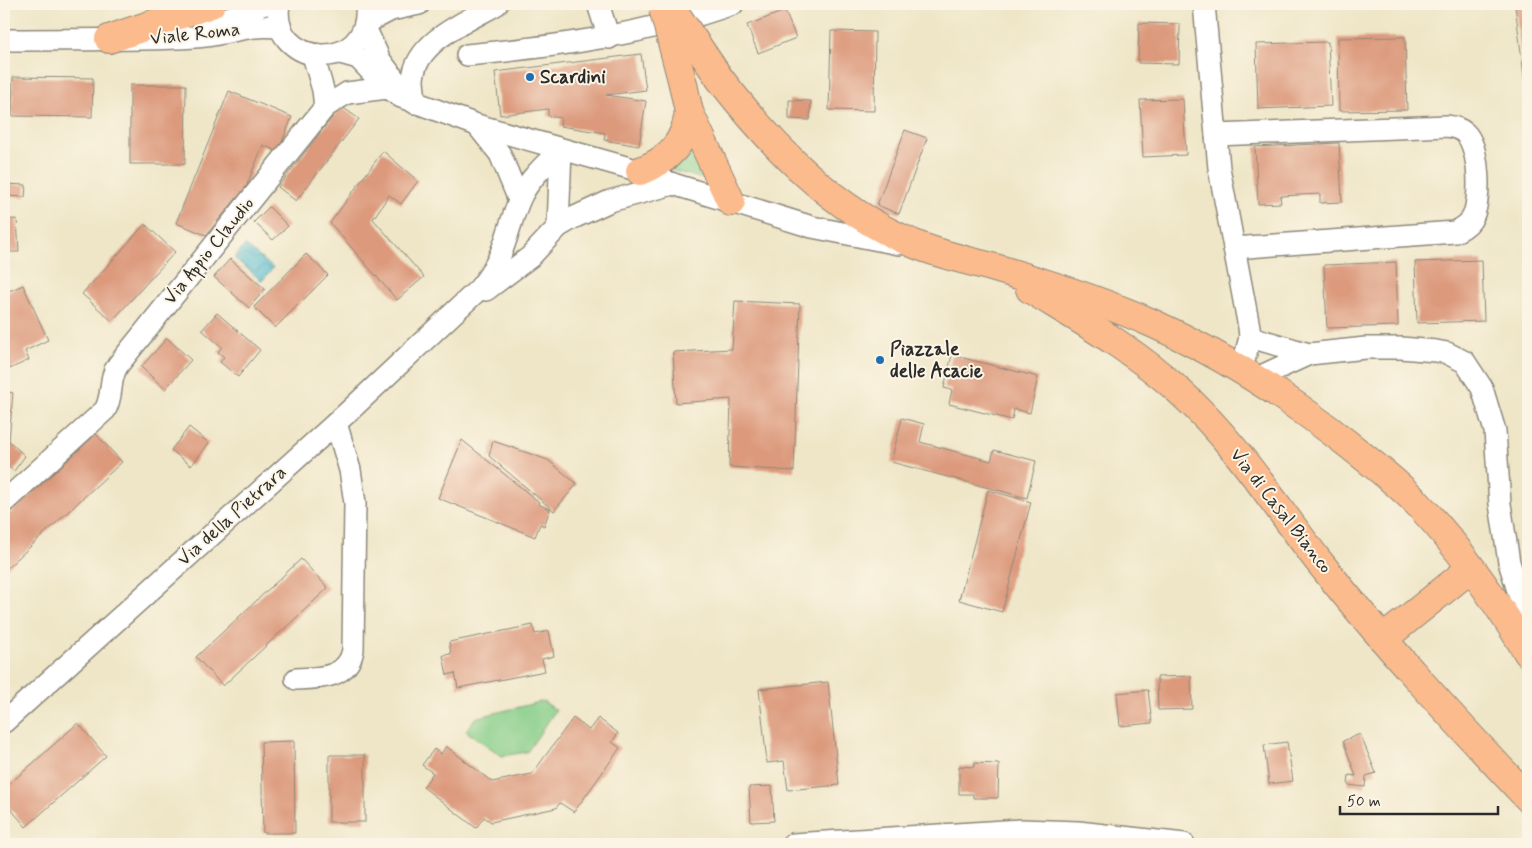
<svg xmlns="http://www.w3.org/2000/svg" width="1532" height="848" viewBox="0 0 1532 848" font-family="Mynerve,sans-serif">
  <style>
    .grass { fill: #85cd88; stroke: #587c5a }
    .water { fill: url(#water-waves); stroke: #40747e }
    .building { fill: #dc997b }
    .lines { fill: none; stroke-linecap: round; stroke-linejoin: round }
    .minor-casing { stroke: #8d887a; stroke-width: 24 }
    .major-casing { stroke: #8d887a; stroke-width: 30 }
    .minor { stroke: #fff; stroke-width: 21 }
    .major { stroke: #fbbb8c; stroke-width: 28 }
    .major-bridge-casing { stroke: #8d887a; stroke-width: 30; stroke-linecap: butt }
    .major-bridge { stroke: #fbbb8c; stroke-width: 28 }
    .poi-dot { fill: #1f6fb2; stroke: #fcf5e5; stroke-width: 2 }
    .labels { text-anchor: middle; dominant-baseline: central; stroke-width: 4; stroke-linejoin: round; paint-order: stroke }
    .street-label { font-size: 19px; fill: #2b2b2b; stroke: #fcf5e5 }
    .poi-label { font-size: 19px; font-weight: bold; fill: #2b2b2b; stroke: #fcf5e5; text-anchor: start }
  </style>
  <defs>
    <pattern id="water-waves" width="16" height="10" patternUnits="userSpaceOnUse" patternTransform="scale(1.25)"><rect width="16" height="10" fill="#54bdd1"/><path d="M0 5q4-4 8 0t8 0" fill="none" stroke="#469aaa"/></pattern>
  </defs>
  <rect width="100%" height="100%" fill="#fcf5e5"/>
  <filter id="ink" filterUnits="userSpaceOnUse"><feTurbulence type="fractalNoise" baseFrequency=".02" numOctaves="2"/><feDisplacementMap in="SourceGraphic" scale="10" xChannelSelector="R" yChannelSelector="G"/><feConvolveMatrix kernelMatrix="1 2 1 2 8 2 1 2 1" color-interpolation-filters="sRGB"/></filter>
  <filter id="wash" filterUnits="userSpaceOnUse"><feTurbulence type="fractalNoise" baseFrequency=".0096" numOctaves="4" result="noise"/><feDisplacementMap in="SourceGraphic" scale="20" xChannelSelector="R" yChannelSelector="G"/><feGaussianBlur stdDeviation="1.12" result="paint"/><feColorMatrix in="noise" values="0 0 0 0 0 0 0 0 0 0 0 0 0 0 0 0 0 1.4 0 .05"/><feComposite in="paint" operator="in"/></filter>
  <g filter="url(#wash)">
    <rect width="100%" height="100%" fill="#efe6c8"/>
    <g class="grass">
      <path d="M692 136 711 181 670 170Z"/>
      <path d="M543 701 556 710 527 752 502 756 466 731 475 718Z"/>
    </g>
    <path class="water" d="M245 245 273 268 262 281 234 258Z"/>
    <g id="blocks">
      <g class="building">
        <path d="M1528 4V100H1527L1515 5Z"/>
        <path d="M785 11 796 38 758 53 747 25Z"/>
        <path d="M1139 23 1180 24 1179 64 1138 63Z"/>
        <path d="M831 31 875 32 874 111 829 110Z"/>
        <path d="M1405 37 1407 110 1339 111 1338 38Z"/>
        <path d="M1328 42 1331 106 1258 109 1256 44Z"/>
        <path d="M641 54 646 90 606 95 646 101 639 146 604 140 605 133 560 126 561 118 548 116V109L500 115 495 72Z"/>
        <path d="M13 77 93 78 92 117 12 116Z"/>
        <path d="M130 85H186L185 164H130Z"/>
        <path d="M229 91 292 117 278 152 263 145 246 187 206 235 176 223Z"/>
        <path d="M1183 99 1186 155 1143 157 1140 100Z"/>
        <path d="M789 100 811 101 810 120 789 119Z"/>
        <path d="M341 106 359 119 296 201 278 187Z"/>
        <path d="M905 130 927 138 899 214 877 205Z"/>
        <path d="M1339 143 1342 202 1320 203V194L1280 196 1281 203 1258 204 1255 147Z"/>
        <path d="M383 151 418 181 401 204 389 195 373 219 424 277 397 300 330 223Z"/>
        <path d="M4 184 26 185 25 197 4 196Z"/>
        <path d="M269 207 288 226 273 240 254 222Z"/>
        <path d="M17 219 19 252H4V220Z"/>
        <path d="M145 224 175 252 112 321 82 294Z"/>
        <path d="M306 254 328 275 275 328 254 307Z"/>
        <path d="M230 259 265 289 249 308 214 277Z"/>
        <path d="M1482 260 1484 321 1417 323 1415 262Z"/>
        <path d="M1396 262 1398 326 1327 328 1324 265Z"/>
        <path d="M23 285 48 340 25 351 29 360 5 371 4 293Z"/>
        <path d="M735 301 800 304 794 471 729 467 731 399 676 403 673 352 732 349Z"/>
        <path d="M217 313 260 350 238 377 220 362 224 357 218 352 222 347 202 330Z"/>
        <path d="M167 338 191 360 165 389 141 367Z"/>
        <path d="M952 355 1038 377 1030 413 1014 409 1012 420 949 404 952 390 944 388Z"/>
        <path d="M4 391 13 393 9 441 25 456 14 471 4 464Z"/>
        <path d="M902 418 924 424 920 442 991 461 994 450 1036 461 1027 498 891 462Z"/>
        <path d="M189 427 209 443 191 466 171 450Z"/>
        <path d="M96 434 122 462 4 571V519Z"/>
        <path d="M462 440 539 502 538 504 550 509 544 526 540 524 535 537 438 498Z"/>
        <path d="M493 441 548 460 577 484 554 511 489 456Z"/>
        <path d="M988 490 1031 502 1002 612 959 600Z"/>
        <path d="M301 559 328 588 223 686 196 657Z"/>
        <path d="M533 625 535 634 549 631 554 656 542 659 545 671 458 688 455 673 447 675 443 655 451 654 449 642Z"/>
        <path d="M1191 676 1192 709 1158 710 1157 677Z"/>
        <path d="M828 682 839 785 788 790 784 761 767 763 759 689Z"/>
        <path d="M1148 690 1152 723 1120 726 1117 693Z"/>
        <path d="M573 718 589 730 598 718 618 733 612 742 620 748 574 812 560 803 556 808 491 822 484 817 476 828 423 787 433 773 422 765 434 749 441 754 446 746 492 782 532 774Z"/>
        <path d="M78 723 106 756 26 827 4 801V789Z"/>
        <path d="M1360 734 1376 773 1366 776 1365 787 1348 785 1349 775 1356 776 1343 741Z"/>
        <path d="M294 741 295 833H263L261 742Z"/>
        <path d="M1287 742 1293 781 1269 784 1264 745Z"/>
        <rect x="329" y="755" width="36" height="67"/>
        <path d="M974 763 999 764 998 798H973V794H959V766L974 767Z"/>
        <path d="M772 786 774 821 751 822 749 787Z"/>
      </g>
    </g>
  </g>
  <g filter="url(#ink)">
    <use href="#blocks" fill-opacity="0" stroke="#8d887a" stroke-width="1"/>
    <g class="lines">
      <defs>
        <g id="minor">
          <path d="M279 4C268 68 373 76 366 4"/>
          <path d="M598 4 609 38"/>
          <path d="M1204 4 1219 168 1249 327 1250 337 1242 369"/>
          <path d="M366 23 391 10 419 4"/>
          <path d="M205 24 234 16 265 4"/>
          <path d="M365 27 380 60 395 80"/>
          <path d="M4 40C67 39 131 41 195 37 224 36 252 22 281 28"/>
          <path d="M340 53 358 58 387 88 401 97 477 125 640 171 673 184 812 227 899 244"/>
          <path d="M313 55 323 90 325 107"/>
          <path d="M467 55C561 46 643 35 733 4"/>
          <path d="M415 103C415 95 413 87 413 79 416 40 469 21 497 4"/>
          <path d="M477 125 500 154 519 200"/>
          <path d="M1216 135 1447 126C1453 127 1460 128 1465 133 1480 147 1482 204 1471 220 1467 226 1461 229 1455 232L1234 248"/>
          <path d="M558 227 561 150"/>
          <path d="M486 290 530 257 558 227 575 217 610 201 673 184"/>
          <path d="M1250 337 1309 354"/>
          <path d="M1257 378 1309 354 1366 348H1401L1436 351 1447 353 1465 362 1482 388 1495 431 1500 504 1509 562 1528 623"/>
          <path d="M4 502 105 410C114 395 108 379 118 365L325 107 347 93 387 88"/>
          <path d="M296 679C318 678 348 679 353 650L355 503 350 470 336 423"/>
          <path d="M4 722 347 413 479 289C506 256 504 238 519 201 527 181 545 164 561 150"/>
          <path d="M793 844 1021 830 1078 832 1184 844"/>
        </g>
        <g id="major">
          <path d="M109 39 211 4"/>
          <path d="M720 79C772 146 833 210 912 243 939 255 968 260 995 268 1049 284 1103 301 1154 324 1225 356 1288 397 1349 445 1373 464 1398 483 1419 505 1461 549 1497 602 1528 653"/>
          <path d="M683 84 689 112 731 202"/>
          <path d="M640 171C669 160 685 143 689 112"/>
          <path d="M1030 289C1082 321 1134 350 1179 391 1235 441 1275 505 1320 563 1386 646 1456 722 1528 798"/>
          <path d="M1383 639 1470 569"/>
        </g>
      </defs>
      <use href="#minor" class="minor-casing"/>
      <use href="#major" class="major-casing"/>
      <use href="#minor" class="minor"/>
      <use href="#major" class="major"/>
      <defs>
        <g id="major-bridge">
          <path d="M669 4 720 79"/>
          <path d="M663 8 683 84"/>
        </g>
      </defs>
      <use href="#major-bridge" class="major-bridge-casing"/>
      <use href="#major-bridge" class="major-bridge"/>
    </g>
  </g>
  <g class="poi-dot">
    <circle cx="530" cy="77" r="5"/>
    <circle cx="880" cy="360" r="5"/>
  </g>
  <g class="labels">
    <g class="street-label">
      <text transform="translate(195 34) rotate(-6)">Viale Roma</text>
      <text transform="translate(209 251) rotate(-51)">Via Appio Claudio</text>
      <text transform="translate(1281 511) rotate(52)">Via di Casal Bianco</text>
      <text transform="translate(232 516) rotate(-42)">Via della Pietrara</text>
    </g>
    <g class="poi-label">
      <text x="540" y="77">Scardini</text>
      <text x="890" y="349">Piazzale<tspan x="890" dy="22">delle Acacie</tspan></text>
    </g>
  </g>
  <rect width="1532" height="848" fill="none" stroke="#fcf5e5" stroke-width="20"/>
  <path d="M1340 806v8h158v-8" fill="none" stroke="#2b2b2b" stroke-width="2.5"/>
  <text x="1347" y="806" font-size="15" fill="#2b2b2b" stroke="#fcf5e5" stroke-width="4" paint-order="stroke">50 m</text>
</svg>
